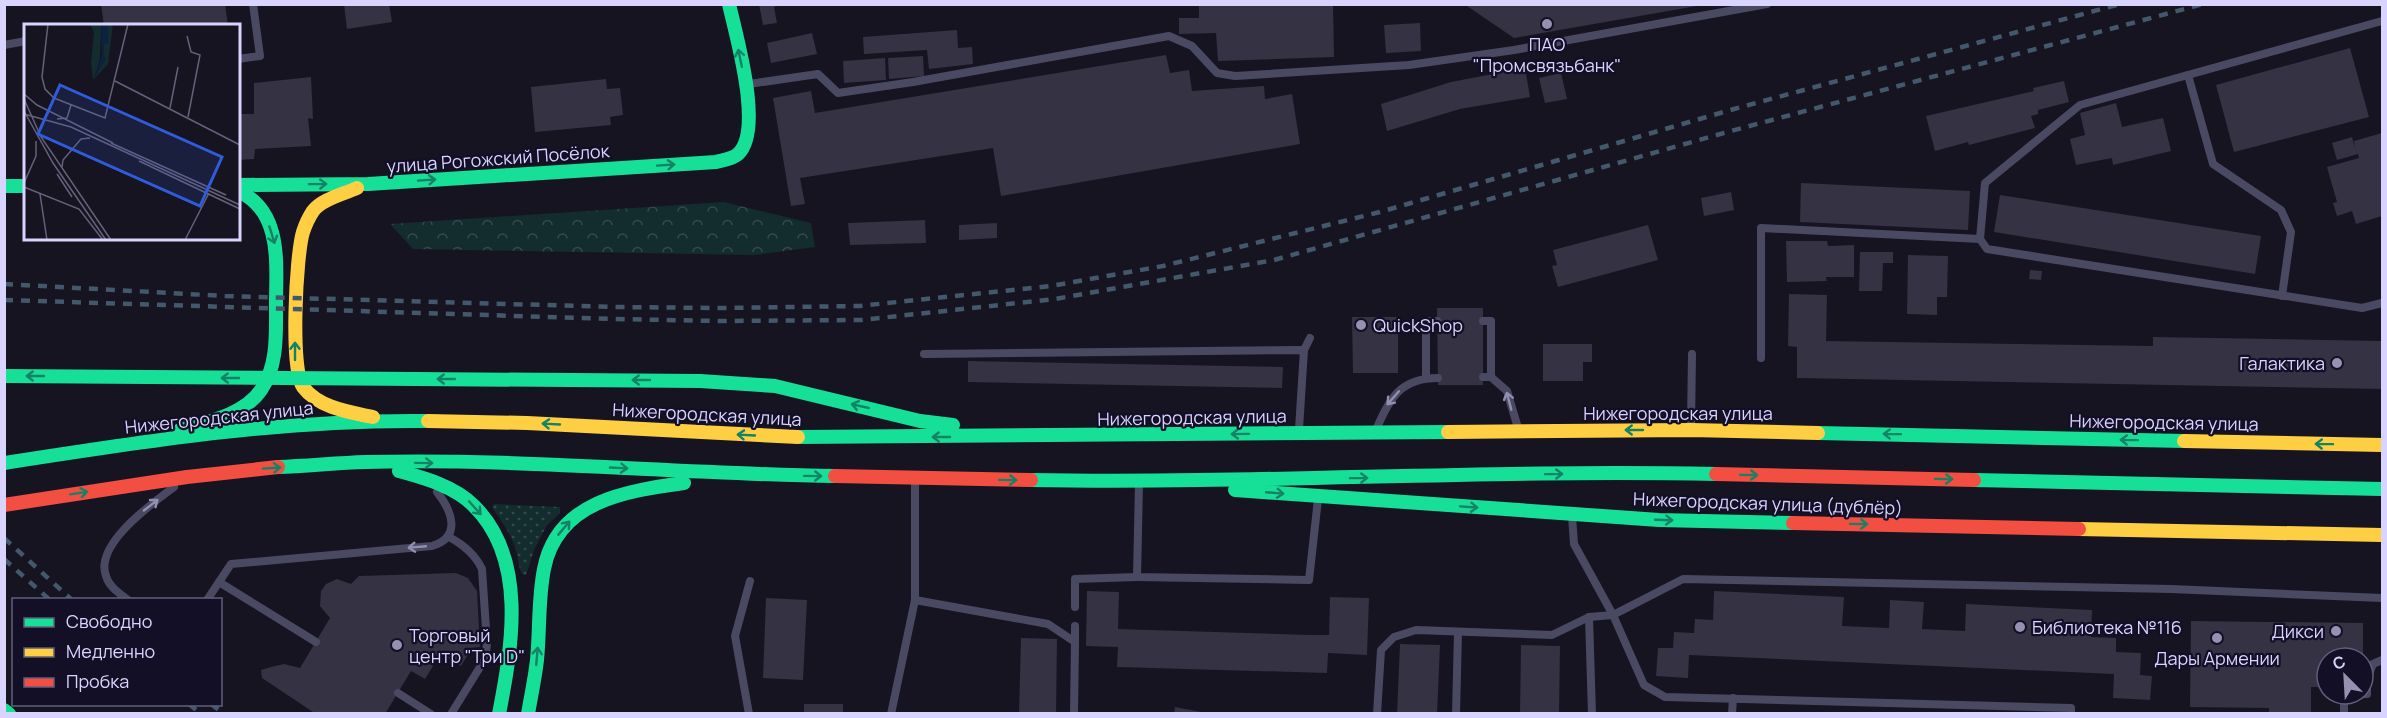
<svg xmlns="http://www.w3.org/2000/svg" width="2387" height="718" viewBox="0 0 2387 718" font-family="Manrope,sans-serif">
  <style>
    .grass { fill: url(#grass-dots) }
    .forest { fill: url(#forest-crowns) }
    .building { fill: #343243 }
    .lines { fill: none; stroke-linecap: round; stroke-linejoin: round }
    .lane { stroke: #4a4962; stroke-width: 8 }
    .fast { stroke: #16e098; stroke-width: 14 }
    .slow { stroke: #ffcf43; stroke-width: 14 }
    .jam { stroke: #f24e42; stroke-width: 14 }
    .rail { stroke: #43596b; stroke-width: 4.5; stroke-dasharray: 9 8; stroke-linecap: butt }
    .fast-bridge { stroke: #16e098; stroke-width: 14 }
    .oneway { stroke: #158265 }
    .oneway2 { stroke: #928eb0 }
    .poi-dot { fill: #9591b1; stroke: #130f26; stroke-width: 2 }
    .labels { text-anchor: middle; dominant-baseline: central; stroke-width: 4.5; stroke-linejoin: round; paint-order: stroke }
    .poi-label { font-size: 18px; fill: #d9d4ff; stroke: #130f26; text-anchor: start }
    .street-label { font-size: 18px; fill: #d9d4ff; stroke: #130f26 }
    .inset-road { fill: none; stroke: #64617a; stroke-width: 1.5 }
    .view { fill: #305bdc; fill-opacity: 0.15; stroke: #305bdc; stroke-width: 3 }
    .inset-edge { fill: none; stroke: #d9d4ff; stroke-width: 3 }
  </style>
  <defs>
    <pattern id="grass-dots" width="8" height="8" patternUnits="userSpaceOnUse" patternTransform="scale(1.5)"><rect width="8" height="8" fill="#132c2d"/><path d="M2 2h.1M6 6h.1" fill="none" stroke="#354a4c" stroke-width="1.8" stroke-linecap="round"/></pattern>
    <pattern id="forest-crowns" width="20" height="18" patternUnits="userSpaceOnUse" patternTransform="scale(1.5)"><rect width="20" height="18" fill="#132c2d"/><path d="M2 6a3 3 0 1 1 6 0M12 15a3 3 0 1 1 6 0" fill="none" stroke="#354a4c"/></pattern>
  </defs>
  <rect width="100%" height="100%" fill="#161421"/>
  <path class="grass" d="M494 504 560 507V513L547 525 535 548 526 575H523C518 568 519 560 516 551 512 535 501 521 492 507Z"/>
  <path class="forest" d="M724 202 811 223 815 247 754 255 413 249 390 224Z"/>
  <g class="building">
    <path d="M101 4H225L228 26H104Z"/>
    <path d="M344 4H389L392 22 347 29Z"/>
    <path d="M759 4H783L774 7 777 23 763 25Z"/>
    <path d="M1199 4H1333L1334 57 1218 61 1216 33 1179 34V18H1199Z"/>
    <path d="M1464 4H1697V6L1514 38Z"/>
    <path d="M1420 23 1421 51 1386 53 1384 25Z"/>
    <path d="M957 30 958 48 972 47 973 64 929 69 927 50 864 54 863 37Z"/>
    <path d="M812 33 817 54 771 63 767 43Z"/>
    <path d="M2350 48 2369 117 2234 152 2216 85Z"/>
    <path d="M1166 55 1170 73 1189 70 1192 91 1264 86 1265 99 1292 94 1300 144 1001 196 993 148 800 178 805 204 791 206 773 98 811 91 815 113Z"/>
    <path d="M923 56 924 76 889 79 888 58Z"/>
    <path d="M885 58 886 80 844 83 843 61Z"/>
    <path d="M1525 68 1530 97 1460 109 1387 131 1381 104 1451 82Z"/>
    <path d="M1561 73 1567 99 1545 103 1539 78Z"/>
    <path d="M311 77 313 119 308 118 311 146 255 149 254 159 238 160V114H254V83Z"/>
    <path d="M606 79 607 89 620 88 623 115 610 117 611 125 535 132 531 87Z"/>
    <path d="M2064 81 2069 102 2038 110V114L2031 116 2035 128 1969 145 1968 142 1935 151 1926 116 2034 91 2033 88Z"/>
    <path d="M2116 103 2122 127 2163 118 2171 151 2113 165 2112 158 2076 165 2070 139 2085 135 2080 113Z"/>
    <path d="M2382 133V216L2356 224 2352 211 2337 216 2333 203 2337 202 2327 167 2359 158 2358 154 2337 160 2332 143 2352 137 2355 148 2354 141Z"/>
    <path d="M1801 183 1970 191 1968 230 1800 222Z"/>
    <path d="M1731 192 1734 210 1704 216 1701 198Z"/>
    <path d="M2000 195 2261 236 2255 274 1994 232Z"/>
    <path d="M925 220 926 243 850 245 848 223Z"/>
    <path d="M997 223V238L959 240V225Z"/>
    <path d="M1648 225 1658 260 1558 287 1552 266 1557 265 1553 250Z"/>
    <path d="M1786 241H1827L1828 246 1854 245V277H1826L1827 281 1787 282Z"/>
    <path d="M1860 252H1893V263H1883L1882 291H1859Z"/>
    <path d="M1908 255 1948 256 1947 297H1937V315L1907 314Z"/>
    <path d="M2030 270 2042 271 2041 280 2029 279Z"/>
    <path d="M1789 294 1827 295 1826 341 2153 346V337L2382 341V389L1797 378V347L1788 346Z"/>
    <path d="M1437 308H1483V385H1438Z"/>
    <path d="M1352 317H1398V373H1353Z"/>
    <path d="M1543 344H1592V362H1583V381H1543Z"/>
    <path d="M968 361 1283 367 1282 388 968 382Z"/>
    <path d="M456 573 468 578 477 591 480 647 472 648 461 666 440 654 425 679 411 671 385 714H316L262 678 261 670 271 667 284 664 300 668 330 618 320 606 321 591 326 584 337 579 351 584 359 576Z"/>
    <path d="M1087 591 1119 592 1118 629 1308 635H1329L1330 597 1369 598 1367 655 1328 653 1327 673 1117 667 1118 647 1086 646Z"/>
    <path d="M1714 591 1844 597 1842 626 1889 628 1890 600 1924 602 1922 629 1965 631 1966 604 2092 610 2091 637 2116 638V652L2141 653 2140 675 2152 676 2150 700 2113 698 2114 674 1689 655 1688 678 1656 676 1658 648H1673L1674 632 1694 633 1695 619 1713 620Z"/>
    <path d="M766 598 807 600 803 680 763 678Z"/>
    <path d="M2191 621 2363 623V654H2340L2339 658H2327V687H2311V714H2269V708L2190 707Z"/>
    <path d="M1021 638 1057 639 1056 714H1019Z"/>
    <path d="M1400 644 1440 645 1437 714H1397Z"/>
    <path d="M1521 645 1560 646 1559 714H1520Z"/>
    <rect x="804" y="704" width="39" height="10"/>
    <path d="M1175 707 1201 712V714H1174Z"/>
  </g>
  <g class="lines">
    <g class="lane">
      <path d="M2382 21 2080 105 1985 183 1980 239 1987 249 2362 308 2382 303"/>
      <path d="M4 45 26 41"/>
      <path d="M238 59 260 56 253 4"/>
      <path d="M2188 75 2213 164 2281 210 2291 232 2282 296"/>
      <path d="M749 84 818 74 838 93 913 82 1169 36 1192 46 1217 73 1235 76 1409 65 1514 50 1767 4"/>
      <path d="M1483 321H1491V377"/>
      <path d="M1304 350 1310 338"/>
      <path d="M924 354 1304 350 1299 429"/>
      <path d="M1761 358V228L1980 239"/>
      <path d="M1483 377H1491L1507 391 1518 428"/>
      <path d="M1426 378V321H1437"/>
      <path d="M1691 426 1692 354"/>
      <path d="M1376 430C1389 399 1400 378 1438 378"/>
      <path d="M1139 483 1137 577 1309 580 1318 499"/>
      <path d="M1572 516 1574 544 1613 615 1644 685 1665 697 2071 708V714"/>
      <path d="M449 537C464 545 475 554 482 569L487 644 485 659 451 714"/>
      <path d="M219 582 316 642"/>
      <path d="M128 600C119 593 109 587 106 576 94 544 153 503 174 487"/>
      <path d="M207 600 231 564 432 546C462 537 452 511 437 492"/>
      <path d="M915 600 1048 624 1075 642 1074 714"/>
      <path d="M1075 607V579L1137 577"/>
      <path d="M1589 617 1592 714"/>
      <path d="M1075 626V642"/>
      <path d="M398 693 431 714"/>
      <path d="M749 714 735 636 750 581"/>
      <path d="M891 714 915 600V480"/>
      <path d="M1377 714 1381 650 1394 637 1416 630 1552 635 1589 617 1613 615 1683 579 2171 589 2382 598"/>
      <path d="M1456 714 1458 632"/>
      <path d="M1732 714 1733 698"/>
      <path d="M2344 714V695L2367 694V679L2373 664 2382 660"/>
    </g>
    <g class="fast">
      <path d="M238 185 368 184 716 162C723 160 733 159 738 154 764 130 736 36 729 4"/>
      <path d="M4 186H26"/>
      <path d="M700 381 775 386 920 421 953 425"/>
      <path d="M180 430C207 422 244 415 261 390 278 366 276 333 276 305 276 265 283 211 238 191"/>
      <path d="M1818 433 2184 441"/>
      <path d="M798 437 1448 432"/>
      <path d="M4 463C145 441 285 419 428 421"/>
      <path d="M278 467C307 466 336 463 365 462 521 458 678 474 835 476"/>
      <path d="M399 471C424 478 454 486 473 505 528 558 512 647 499 714"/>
      <path d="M1031 480C1260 484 1488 469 1716 474"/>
      <path d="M1974 480 2382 489"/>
      <path d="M1235 490 1659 520 1793 523"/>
      <path d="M4 710 9 714"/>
      <path d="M528 714C531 696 535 678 537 660 540 630 538 599 544 569 557 501 626 491 684 483"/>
    </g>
    <g class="slow">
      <path d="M357 188C344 194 322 199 313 211 309 217 305 226 303 232 296 255 290 369 303 387 319 408 349 412 373 417"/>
      <path d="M428 421 527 423 798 437"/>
      <path d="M1448 432 1691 430 1818 433"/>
      <path d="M2184 441 2382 445"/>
      <path d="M2079 529 2382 535"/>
    </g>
    <g class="jam">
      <path d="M1716 474 1974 480"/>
      <path d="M835 476 1031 480"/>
      <path d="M4 505 187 477 278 467"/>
      <path d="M1793 523 2079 529"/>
    </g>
    <g class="rail">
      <path d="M4 284 225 296 615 307 720 308 859 306 1051 286 1163 266 1380 212 1734 109 2120 4"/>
      <path d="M4 300 614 319 718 321 861 320 1055 299 1274 260 1731 131 2203 4"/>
      <path d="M4 538 72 600"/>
      <path d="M4 559 50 600"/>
      <path d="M189 704 201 714"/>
      <path d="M211 704 224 714"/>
    </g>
    <path class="fast-bridge" d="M4 376 700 381"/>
  </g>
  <defs><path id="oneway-shaft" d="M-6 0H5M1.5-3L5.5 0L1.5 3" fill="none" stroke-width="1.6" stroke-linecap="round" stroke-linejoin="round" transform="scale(1.5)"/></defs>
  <g class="oneway">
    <use href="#oneway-shaft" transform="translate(740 58) rotate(-102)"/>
    <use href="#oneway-shaft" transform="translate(666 165) rotate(-4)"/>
    <use href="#oneway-shaft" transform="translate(427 180) rotate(-4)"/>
    <use href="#oneway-shaft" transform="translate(318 184) rotate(-1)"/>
    <use href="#oneway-shaft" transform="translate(272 235) rotate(73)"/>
    <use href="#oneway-shaft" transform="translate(295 351) rotate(-90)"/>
    <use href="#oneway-shaft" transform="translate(35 376) rotate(-180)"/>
    <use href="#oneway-shaft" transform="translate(230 378) rotate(-180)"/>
    <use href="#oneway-shaft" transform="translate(446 379) rotate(-180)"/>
    <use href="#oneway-shaft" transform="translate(641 380) rotate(-180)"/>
    <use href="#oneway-shaft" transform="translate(860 406) rotate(-167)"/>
    <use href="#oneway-shaft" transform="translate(551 424) rotate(-177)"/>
    <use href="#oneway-shaft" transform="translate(1634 430) rotate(180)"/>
    <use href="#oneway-shaft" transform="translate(1240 434) rotate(179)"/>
    <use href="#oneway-shaft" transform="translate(1892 434) rotate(-179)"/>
    <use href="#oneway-shaft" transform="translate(746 435) rotate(-177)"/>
    <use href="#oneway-shaft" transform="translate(941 437) rotate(180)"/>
    <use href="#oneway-shaft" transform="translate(2129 440) rotate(-179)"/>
    <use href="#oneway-shaft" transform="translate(2324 444) rotate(-179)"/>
    <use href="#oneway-shaft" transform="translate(424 463) rotate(1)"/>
    <use href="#oneway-shaft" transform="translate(272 468) rotate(-4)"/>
    <use href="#oneway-shaft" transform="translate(619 468) rotate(3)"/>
    <use href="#oneway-shaft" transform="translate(1554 474) rotate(-1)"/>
    <use href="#oneway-shaft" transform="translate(1749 475) rotate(1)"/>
    <use href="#oneway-shaft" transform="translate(813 476) rotate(1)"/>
    <use href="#oneway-shaft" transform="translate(1359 478) rotate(-1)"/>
    <use href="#oneway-shaft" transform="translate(1944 479) rotate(1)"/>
    <use href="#oneway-shaft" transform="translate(1008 480) rotate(1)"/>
    <use href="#oneway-shaft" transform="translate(79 493) rotate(-9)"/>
    <use href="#oneway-shaft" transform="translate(1275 493) rotate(5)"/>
    <use href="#oneway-shaft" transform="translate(1469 507) rotate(4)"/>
    <use href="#oneway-shaft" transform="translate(475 508) rotate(48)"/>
    <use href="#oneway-shaft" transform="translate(1664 520) rotate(2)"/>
    <use href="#oneway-shaft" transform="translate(1859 524) rotate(1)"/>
    <use href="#oneway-shaft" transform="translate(564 528) rotate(-50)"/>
    <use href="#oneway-shaft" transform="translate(537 656) rotate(-85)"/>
  </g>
  <g class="oneway2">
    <use href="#oneway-shaft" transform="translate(1393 398) rotate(131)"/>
    <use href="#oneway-shaft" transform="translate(1509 401) rotate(-105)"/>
    <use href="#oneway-shaft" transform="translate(151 505) rotate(-38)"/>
    <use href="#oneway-shaft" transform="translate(417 547) rotate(175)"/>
  </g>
  <g class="poi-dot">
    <circle cx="1547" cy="24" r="6"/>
    <circle cx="1361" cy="325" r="6"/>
    <circle cx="2337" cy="363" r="6"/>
    <circle cx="2020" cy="627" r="6"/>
    <circle cx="2336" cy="631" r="6"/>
    <circle cx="2217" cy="638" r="6"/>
    <circle cx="397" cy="645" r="6"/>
  </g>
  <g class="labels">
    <g class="poi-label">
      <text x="1547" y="44" text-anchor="middle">ПАО<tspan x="1547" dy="21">"Промсвязьбанк"</tspan></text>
      <text x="1373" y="325">QuickShop</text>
      <text x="2325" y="363" text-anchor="end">Галактика</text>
      <text x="2032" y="627">Библиотека №116</text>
      <text x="2324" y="631" text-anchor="end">Дикси</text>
      <text x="409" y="635">Торговый<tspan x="409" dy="21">центр "Три D"</tspan></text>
      <text x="2217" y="658" text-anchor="middle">Дары Армении</text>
    </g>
    <g class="street-label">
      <text transform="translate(498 158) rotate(-4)">улица Рогожский Посёлок</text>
      <text x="1678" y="413">Нижегородская улица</text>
      <text transform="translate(707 414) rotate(3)">Нижегородская улица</text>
      <text transform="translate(219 417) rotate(-6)">Нижегородская улица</text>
      <text transform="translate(1192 417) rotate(-1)">Нижегородская улица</text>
      <text transform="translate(2164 422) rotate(1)">Нижегородская улица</text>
      <text transform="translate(1768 503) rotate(2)">Нижегородская улица (дублёр)</text>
    </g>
  </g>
  <g transform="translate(24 24)">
    <rect width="216" height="216" fill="#161421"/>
    <path d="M66 0H77V8L76 35 70 54 82 34 79 33 80 20H84L83 0H89L84 40 70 55H69L67 39 70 8Z" fill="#132c2d"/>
    <path d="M77 0H83L84 20H80L79 32 82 34 70 54 78 32Z" fill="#0d2144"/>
    <path class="inset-road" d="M24 0 18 53 21 65 30 74 81 94 104 0M163 12 167 28 176 31 164 93M91 57 216 121M0 70 13 81 89 119M0 75 17 113 87 216M146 84 154 43M0 87 29 139 82 216M0 90 47 103 216 181M33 95 43 94 47 81M87 119 202 171M115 137 216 185M38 143 39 136 57 115 66 114M33 150 48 173M0 159 12 132V117M0 163 55 185 79 216M16 170 23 216M161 216 185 169"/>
    <path class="view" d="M36 61 198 133 176 182 14 110Z"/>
    <rect width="216" height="216" class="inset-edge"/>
  </g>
  <rect width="2387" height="718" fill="none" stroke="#d9d4ff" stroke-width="12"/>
  <rect x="12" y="598" width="210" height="108" fill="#130f26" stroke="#625e7d" stroke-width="1.5"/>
  <rect x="24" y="618" width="30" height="9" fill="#16e098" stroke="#625e7d" stroke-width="1.5"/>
  <text x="66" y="628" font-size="18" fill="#d9d4ff">Свободно</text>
  <rect x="24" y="648" width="30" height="9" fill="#ffcf43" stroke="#625e7d" stroke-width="1.5"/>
  <text x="66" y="658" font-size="18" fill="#d9d4ff">Медленно</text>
  <rect x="24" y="678" width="30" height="9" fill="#f24e42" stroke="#625e7d" stroke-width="1.5"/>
  <text x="66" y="688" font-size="18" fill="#d9d4ff">Пробка</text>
  <g transform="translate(2345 676) rotate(336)"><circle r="28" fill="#130f26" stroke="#625e7d" stroke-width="1.5"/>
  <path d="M0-4.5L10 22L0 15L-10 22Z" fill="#9591b1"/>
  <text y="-9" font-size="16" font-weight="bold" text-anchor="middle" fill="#d9d4ff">С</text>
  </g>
</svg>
